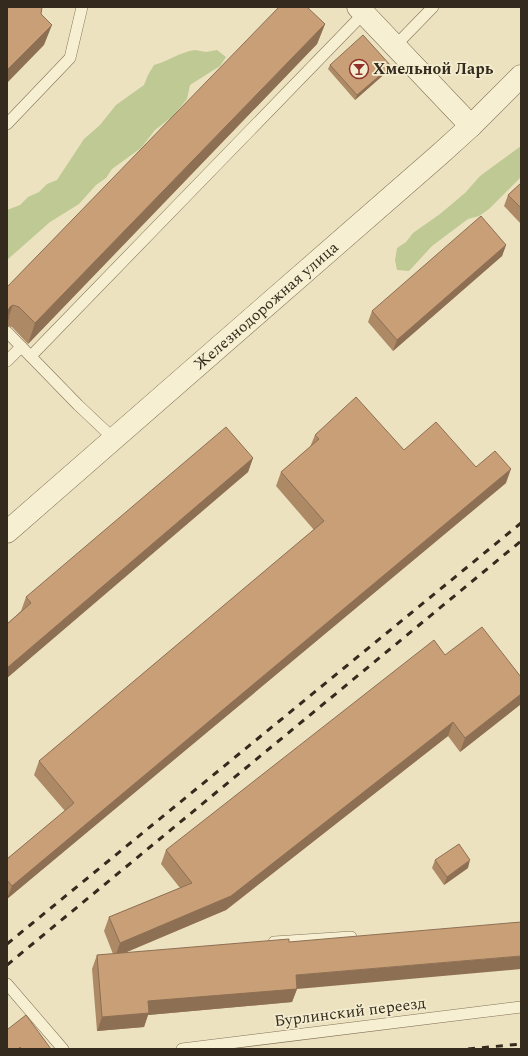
<svg xmlns="http://www.w3.org/2000/svg" width="528" height="1056" viewBox="0 0 528 1056" font-family="Spectral,serif">
  <style>
    .green { fill: #bfc994 }
    .lines { fill: none; stroke-linecap: round; stroke-linejoin: round }
    .service-casing { stroke: #847359; stroke-width: 12 }
    .minor-casing { stroke: #847359; stroke-width: 23 }
    .tertiary-casing { stroke: #847359; stroke-width: 23 }
    .service { stroke: #f7efd2; stroke-width: 11 }
    .minor { stroke: #f7efd2; stroke-width: 22 }
    .tertiary { stroke: #f7efd2; stroke-width: 22 }
    .rail { stroke: #342a1d; stroke-width: 3; stroke-dasharray: 7 7; stroke-linecap: butt }
    .wall { fill: #ad8966 }
    .shaded-wall { fill: #8d6f53 }
    .building { fill: #c99f77; stroke: #8d6f53 }
    .labels { text-anchor: middle; dominant-baseline: central; stroke-width: 3.5; stroke-linejoin: round; paint-order: stroke }
    .poi-label { font-size: 16px; font-weight: bold; fill: #342a1d; stroke: #f4eccf; text-anchor: start }
    .street-label { font-size: 16px; fill: #342a1d; stroke: #f4eccf }
  </style>
  <rect width="100%" height="100%" fill="#ece2c0"/>
  <g class="green">
    <path d="M195 50 206 52 217 50 226 57 220 66 190 85 187 99 173 116 155 130 141 148 112 169 106 178 96 185 79 204 50 222 7 260V210L20 205 28 197 39 192 47 184 57 180 84 139 100 125 116 105 144 85 148 75 154 65C169 61 180 52 195 50Z"/>
    <path d="M521 146V177L489 209 479 216 468 219 432 246 409 271 397 270 395 260 397 248 406 242 413 233 440 214 465 193 480 176Z"/>
  </g>
  <g class="lines">
    <defs>
      <g id="service">
        <path d="M395 46 433 7"/>
        <path d="M7 124 70 58 82 7"/>
        <path d="M7 332 78 405 113 438"/>
        <path d="M31 356 364 13"/>
        <path d="M7 361 21 347"/>
        <path d="M274 942 351 937"/>
        <path d="M7 984 63 1049"/>
        <path d="M182 1049 521 1007"/>
      </g>
      <path id="minor" d="M358 7 471 126"/>
      <g id="tertiary">
        <path id="s1" d="M7 532 439 155 471 126 521 76"/>
      </g>
    </defs>
    <use href="#service" class="service-casing"/>
    <use href="#minor" class="minor-casing"/>
    <use href="#tertiary" class="tertiary-casing"/>
    <use href="#service" class="service"/>
    <use href="#minor" class="minor"/>
    <use href="#tertiary" class="tertiary"/>
    <g class="rail">
      <path d="M7 944 521 523"/>
      <path d="M7 965 521 541"/>
      <path d="M468 1049 521 1044"/>
    </g>
  </g>
  <g class="wall">
    <path d="M325 24 317 44 28 344 12 327 7 326V287Z"/>
    <path d="M330 65 389 70 355 100 328 69Z"/>
    <path d="M521 183V224L504 206 508 195Z"/>
    <path d="M506 245 502 256 393 351 368 322 372 311Z"/>
    <path d="M315 435 404 450 476 467 506 483 7 899V859L65 811 34 775 39 761 314 530 276 486 281 472 310 447Z"/>
    <path d="M253 458 248 472 7 678V624L21 611 26 597Z"/>
    <path d="M445 655 521 677V704L460 752 448 736 226 910 124 953 297 989 292 1002 148 1015 144 1027 97 1031 92 969 97 955 113 954 104 931 109 917 180 888 161 864 166 850Z"/>
    <path d="M435 860 468 868 444 885 432 868Z"/>
  </g>
  <g class="shaded-wall">
    <path d="M325 24 317 44 28 344 35 323Z"/>
    <path d="M52 25 44 45 7 83V70Z"/>
    <path d="M391 66 389 70 355 100 357 95Z"/>
    <path d="M506 245 502 256 393 351 397 340Z"/>
    <path d="M13 305 8 318 9 317 7 324V312L10 307Z"/>
    <path d="M253 458 248 472 7 678V668Z"/>
    <path d="M511 469 506 483 7 899 12 886Z"/>
    <path d="M521 694V704L460 752 465 738Z"/>
    <path d="M453 722 448 736 226 910 115 957 120 943Z"/>
    <path d="M470 860 468 868 444 885 447 877Z"/>
    <path d="M521 956V969L297 989 292 1002 148 1015 144 1027 97 1031 102 1017 148 1001 296 975Z"/>
  </g>
  <g class="building">
    <path d="M7 7H42L41 14 52 25 7 70Z"/>
    <path d="M279 7H307L325 24 35 323 19 307 13 305 10 307 8 310 9 317 7 319V287Z"/>
    <path d="M363 35 391 66 357 95 330 65Z"/>
    <path d="M521 183V208L508 195Z"/>
    <path d="M481 216 506 245 397 340 372 311Z"/>
    <path d="M356 397 404 450 436 422 476 467 495 451 511 469 12 886 7 880V859L74 803 39 761 324 521 281 472 319 439 315 435Z"/>
    <path d="M226 427 253 458 7 668V624L31 603 26 597Z"/>
    <path d="M482 627 521 677V694L465 738 453 722 231 896 120 943 109 917 192 883 166 850 434 640 445 655Z"/>
    <path d="M459 844 470 860 447 877 435 860Z"/>
    <path d="M521 922V956L296 975 297 989 148 1001 149 1013 102 1017 97 955 289 939V942Z"/>
    <path d="M26 1015 51 1049H22L20 1047 18 1049H7V1029H8Z"/>
  </g>
  <defs>
    <symbol id="bar-ring" viewBox="-11 -11 22 22"><circle r="9.5" fill="#f4eccf" stroke="#90322b" stroke-width="1.5"/><path d="M-6-5H6L.8 .8V4.5H3.5V6h-7V4.5H-.8V.8Z" fill="#90322b"/></symbol>
  </defs>
  <g fill-rule="evenodd">
    <use href="#bar-ring" x="348" y="58" width="22" height="22"/>
  </g>
  <g class="labels">
    <g class="poi-label">
      <text x="373" y="69">Хмельной Ларь</text>
    </g>
    <g class="street-label">
      <text stroke="none"><textPath href="#s1" startOffset="344">Железнодорожная улица</textPath></text>
      <text transform="translate(350 1012) rotate(-7)">Бурлинский переезд</text>
    </g>
  </g>
  <rect width="528" height="1056" fill="none" stroke="#342a1d" stroke-width="16"/>
</svg>
